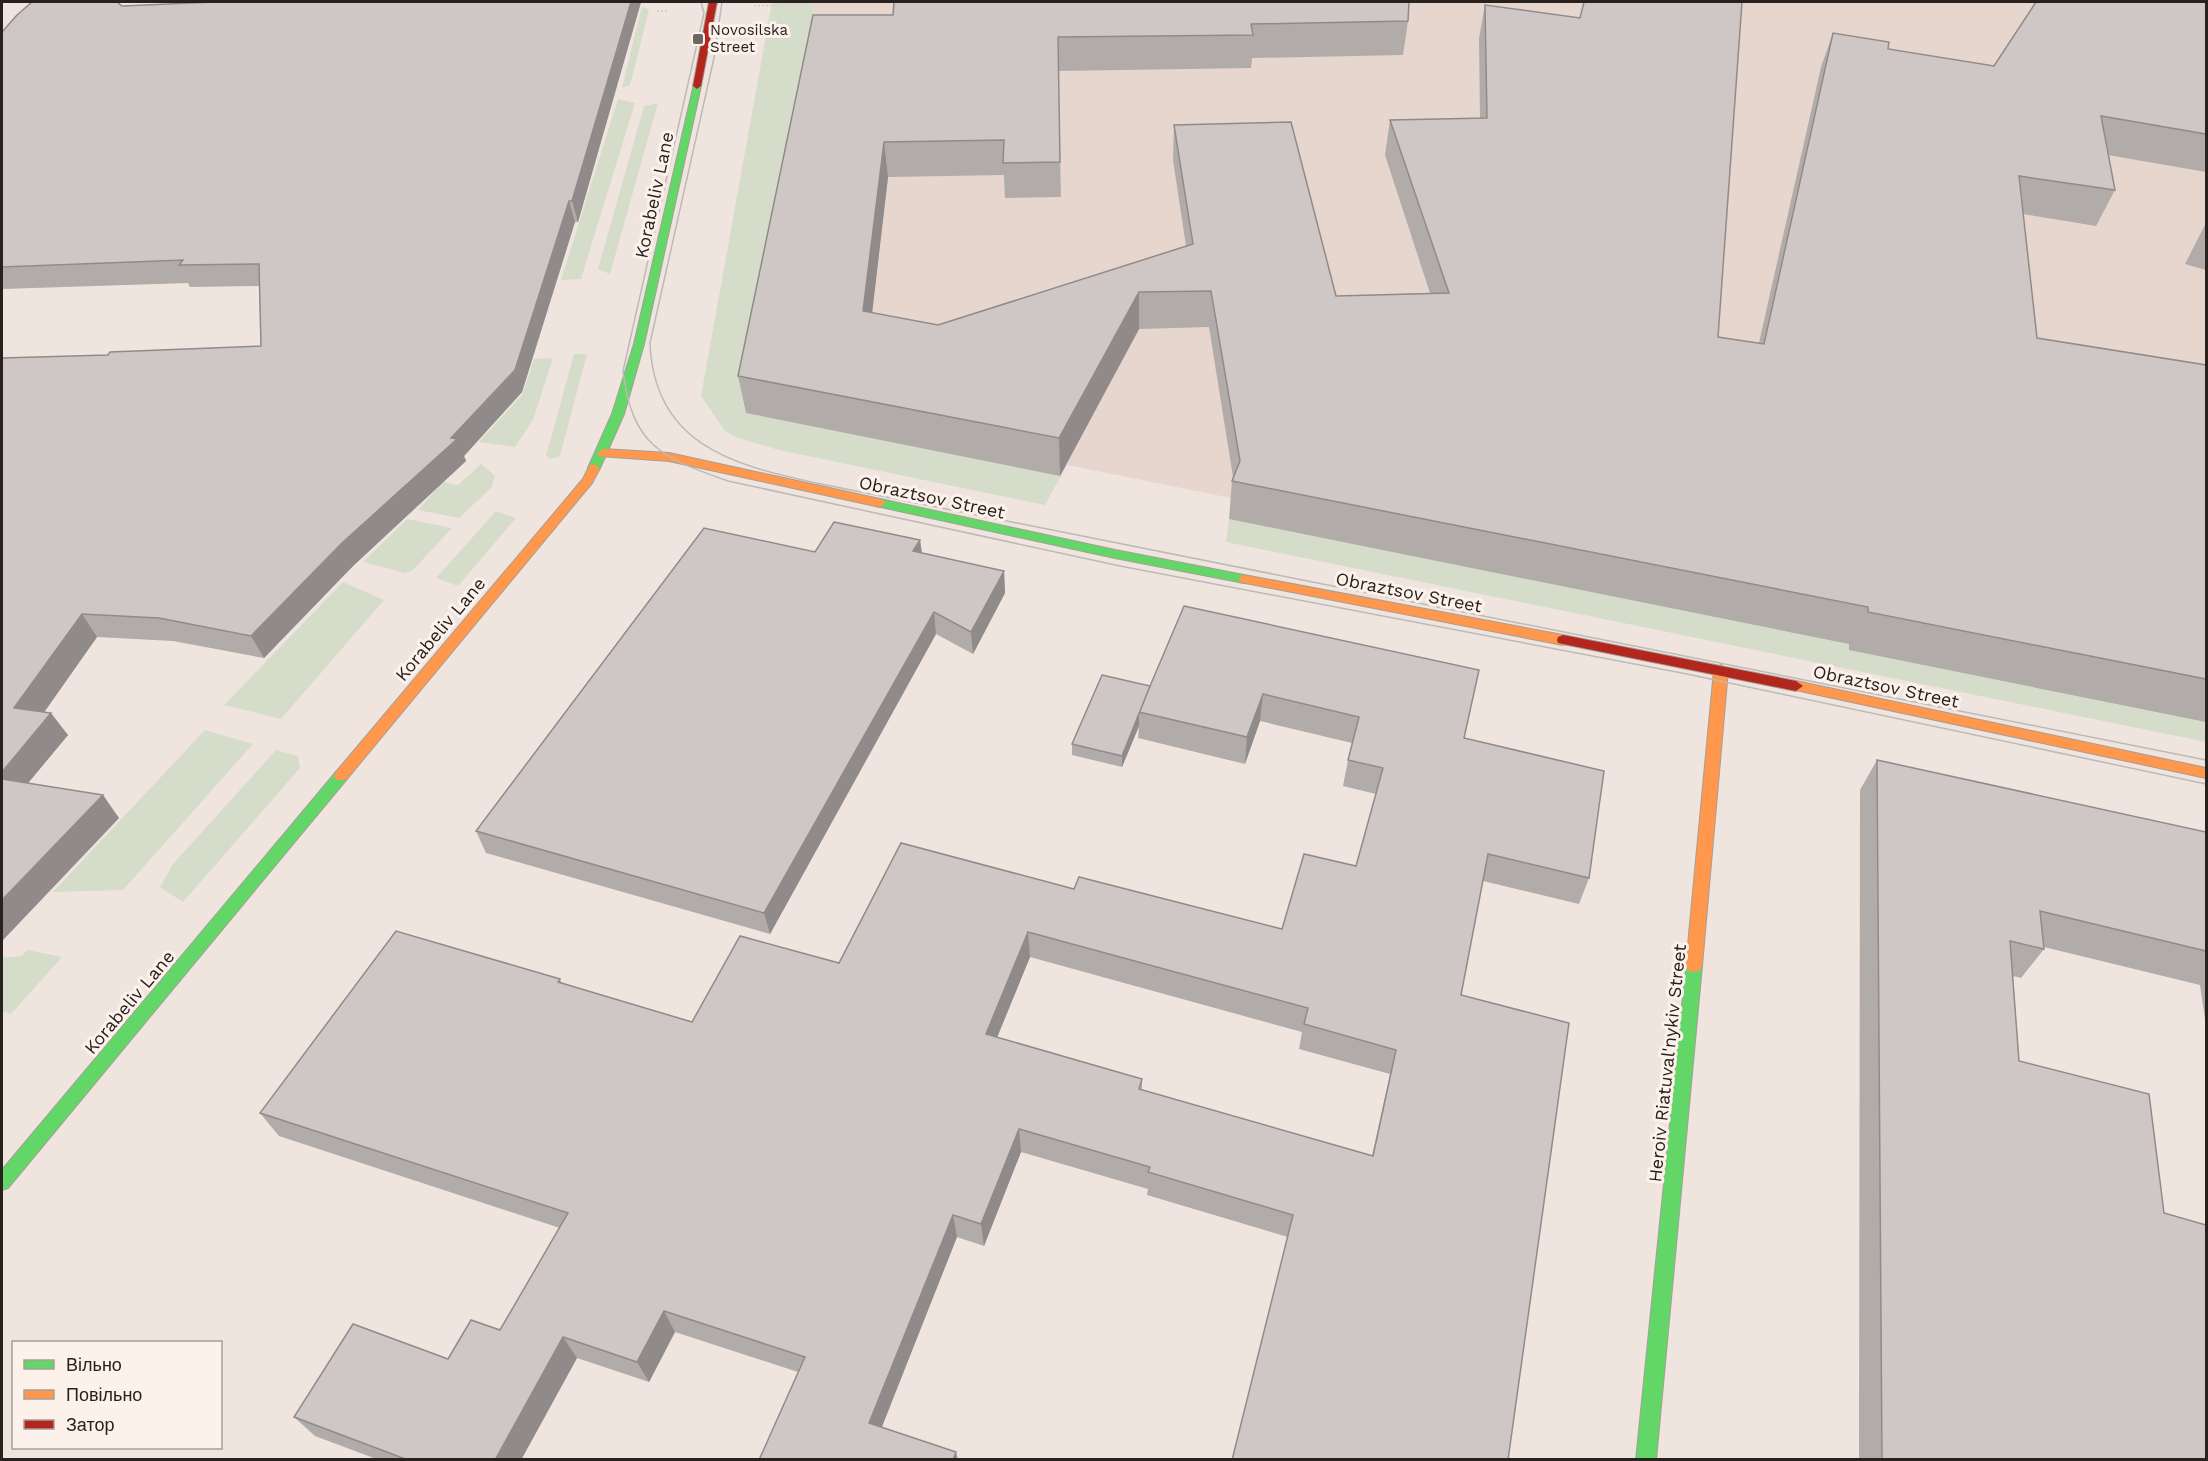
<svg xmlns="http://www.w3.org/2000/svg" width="2208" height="1461" viewBox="0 0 2208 1461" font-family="'Work Sans',sans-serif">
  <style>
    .industrial { fill: #e6d6cd }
    .green { fill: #d5ddca }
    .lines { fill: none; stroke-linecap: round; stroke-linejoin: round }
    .fast-casing { stroke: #a69f99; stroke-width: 2 }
    .slow-casing { stroke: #a69f99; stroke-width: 2 }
    .jam-casing { stroke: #a69f99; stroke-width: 2 }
    .path { stroke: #d5d2d0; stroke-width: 2; stroke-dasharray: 2 2; stroke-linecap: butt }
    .fast { fill: #63d668; fill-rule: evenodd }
    .slow { fill: #ff974d; fill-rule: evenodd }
    .jam { fill: #b3261e; fill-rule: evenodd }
    .tram { stroke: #bcbab9; stroke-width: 1.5 }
    .wall { fill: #b1aba9; fill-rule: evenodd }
    .shaded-wall { fill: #908b8a }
    .building { fill: #cec7c5; stroke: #908b8a; stroke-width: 1.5; fill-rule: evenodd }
    .poi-dot { fill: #6e6661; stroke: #fdf2eb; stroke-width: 2 }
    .labels { text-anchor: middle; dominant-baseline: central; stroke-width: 6; stroke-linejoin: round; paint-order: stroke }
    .far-poi-label { font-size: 15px; fill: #28211d; stroke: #fdf2eb; text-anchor: start }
    .street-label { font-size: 18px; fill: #28211d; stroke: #fdf2eb }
  </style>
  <rect width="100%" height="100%" fill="#efe5de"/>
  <path class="industrial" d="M815 2H2206V722L1236 499 1067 465 1061 476 746 413Z"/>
  <g class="green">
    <path d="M772 2H815L746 413 1061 476 1045 505 779 450 735 437 725 431 701 396Z"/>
    <path d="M642 6 649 10 630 85 622 88Z"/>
    <path d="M618 99 635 103 581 279 561 280Z"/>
    <path d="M658 103 610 274 598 269 644 106Z"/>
    <path d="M574 354H587L560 456 551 459 546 456Z"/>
    <path d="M553 358 533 420 515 447 479 442 522 395 534 359Z"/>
    <path d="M481 464 495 476 491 488 459 518 418 510 443 482 458 485Z"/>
    <path d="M496 511 516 518 458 586 436 578Z"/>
    <path d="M407 519 452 528 413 570 405 573 363 562Z"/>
    <path d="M1229 519 1769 621 2206 722V742L1226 542Z"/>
    <path d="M343 582 384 600 281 719 224 705Z"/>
    <path d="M205 730 253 744 123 890 53 892Z"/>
    <path d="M276 750 298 756 300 768 183 902 160 887 173 864Z"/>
    <path d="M28 950 62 957 11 1014 2 1011V958L21 956Z"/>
  </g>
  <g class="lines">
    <defs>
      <g id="fast">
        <path d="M694 84 701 86 644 344 624 414 600 468 594 472 590 471 588 468 612 414 634 344Z"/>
        <path d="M880 499 1115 550 1244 575 1250 579 1244 583 1115 558 876 506 874 503Z"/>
        <path d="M341 771 346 772 348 776 346 780 8 1188 2 1190V1170L336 772Z"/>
        <path d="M1694 960 1699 961 1702 966 1656 1460H1636L1686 966 1689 961Z"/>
      </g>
      <g id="slow">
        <path d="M603 449 669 453 880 499 886 503 880 507 669 461 599 456 597 453Z"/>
        <path d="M594 464 600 468 592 483 346 780H336L334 776 336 772 583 479 590 465Z"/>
        <path d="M1244 575 1563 635 1569 640 1563 645 1240 582 1238 579Z"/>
        <path d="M1721 665 1728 670 1702 966 1699 971 1694 972 1689 971 1686 966 1714 670Z"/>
        <path d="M1796 681 2206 768V778L1791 689 1789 686Z"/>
      </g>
      <g id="jam">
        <path d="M709 2H717L701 86 697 89 693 86Z"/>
        <path d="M1563 635 1796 681 1803 686 1796 691 1558 643 1557 640 1558 637Z"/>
      </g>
    </defs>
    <use href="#fast" class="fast-casing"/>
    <use href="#slow" class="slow-casing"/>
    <use href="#jam" class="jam-casing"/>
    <g class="path">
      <path d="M754 6 795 4"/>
      <path d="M657 11H669"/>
    </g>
    <use href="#fast" class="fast"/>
    <use href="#slow" class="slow"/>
    <use href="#jam" class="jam"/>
    <g class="tram">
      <path d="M701 2 704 13 623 371C632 446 662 458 728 481L1120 566 1687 674 2206 784"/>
      <path d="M722 2 714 58 650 343C654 444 732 465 816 483L2206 760"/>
    </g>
  </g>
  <g class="wall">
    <path d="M641 2 578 222H575L522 392 464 456 466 461 353 566 264 658 173 641 97 637 44 712 68 735 28 783 119 818 2 941V358L108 355 261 346 259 286 190 287 188 283 2 289V32L122 6Z"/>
    <path d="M2206 2V172L2108 155 2115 190 2096 226 2023 214 2037 338 2206 365V722L1849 650V644L1229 519 1232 481 1233 477 1209 327 1139 329 1060 476 746 413 738 376 813 15 1408 21 1403 55 1252 58 1251 68 1058 71 1061 197 1005 198 1004 175 888 177 872 313 938 325 1186 246 1173 160 1174 125 1336 296 1430 293 1385 155 1390 120 1480 119 1479 38 1485 5 1718 337 1759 343 1821 67 1833 33 1888 49 1994 66Z"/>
    <path d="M2206 223V270L2185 264Z"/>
    <path d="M920 540 922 553 1004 571 1005 593 973 654 936 634 770 934 486 853 476 831 815 552Z"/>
    <path d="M1184 606 1464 738 1589 878 1579 904 1483 881 1461 995 1569 1023 1288 1237 1147 1195 1148 1189 1021 1152 984 1246 957 1237 881 1427 759 1460 798 1372 675 1332 649 1382 577 1358 521 1460H379L315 1436 294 1417 448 1359 500 1330 560 1228 279 1136 260 1113 560 979 562 984 692 1022 839 963 1074 889 1282 929 1356 866 1376 794 1343 786 1348 760 1352 743 1260 721 1245 764 1138 738 1139 726 1122 767 1072 755V744L1150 686ZM1030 957 1302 1032 1299 1049 1390 1074 1372 1156 1142 1090V1079L997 1038Z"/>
    <path d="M1877 760 2206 832V1026L2200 985 2044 947V949L2021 978 2013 976 2019 1061 2164 1213 2206 1460H1859L1860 790Z"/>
  </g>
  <g class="shaded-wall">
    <path d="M631 2H641L578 222 572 201Z"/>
    <path d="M884 142 888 177 868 348 863 311Z"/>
    <path d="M569 201 575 222 522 392 464 456 466 461 353 566 264 658 251 636 342 543 451 438Z"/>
    <path d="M1139 292V329L1060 476 1059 438Z"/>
    <path d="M920 540 923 562 913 551Z"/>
    <path d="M1004 571 1005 593 973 654 971 632Z"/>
    <path d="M934 612 936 634 770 934 764 913Z"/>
    <path d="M82 614 97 637 31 731 14 708Z"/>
    <path d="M1263 694 1260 721 1245 764 1247 737Z"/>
    <path d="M51 713 68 735 14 800 2 785V772Z"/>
    <path d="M1139 714V726L1122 767V756Z"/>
    <path d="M103 795 119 818 2 941V900Z"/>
    <path d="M1028 932 1030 957 988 1059 986 1034Z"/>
    <path d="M1019 1129 1021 1152 984 1246 981 1224Z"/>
    <path d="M953 1215 957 1237 876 1442 869 1423Z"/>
    <path d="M664 1311 675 1332 649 1382 637 1362Z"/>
    <path d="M563 1337 577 1358 521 1460H495Z"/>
    <path d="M956 1452 958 1460H953Z"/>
  </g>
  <g class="building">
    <path d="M32 2H117L122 6 214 2H631L572 201H569L515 370 451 438 457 439 342 543 251 636 159 618 82 614 14 708 51 713 2 772V358L108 355 110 352 261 346 259 264 179 265 183 260 2 267V32L17 15Z"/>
    <path d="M894 2H1409L1408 21 1251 24 1253 35 1058 37 1060 162 1003 163 1004 140 884 142 863 311 938 325 1193 244 1174 125 1291 122 1336 296 1449 293 1390 120 1487 118 1485 5 1580 18 1584 2H1742L1718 337 1764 344 1833 33 1889 42 1888 49 1994 66 2036 2H2206V134L2101 116 2115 190 2019 176 2037 338 2206 365V679L1868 612V607L1232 481 1240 461 1211 291 1139 292 1059 438 738 376 813 15H893Z"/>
    <path d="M834 522 920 540 913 551 1004 571 971 632 934 612 764 913 476 831 704 528 815 552Z"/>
    <path d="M1184 606 1479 670 1464 738 1604 771 1589 878 1488 854 1461 995 1569 1023 1508 1460H1232L1293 1215 1148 1172 1150 1167 1019 1129 981 1224 953 1215 869 1423 956 1452 953 1460H759L805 1357 664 1311 637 1362 563 1337 495 1460H408L294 1417 353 1324 448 1359 471 1320 500 1330 568 1213 260 1113 396 931 560 979 558 982 692 1022 740 936 839 963 901 843 1074 889 1079 877 1282 929 1304 854 1356 866 1383 768 1348 760 1359 717 1263 694 1247 737 1139 712ZM1028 932 1308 1008 1304 1024 1396 1050 1373 1156 1139 1089 1142 1079 986 1034Z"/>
    <path d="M1102 675 1150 686 1122 756 1072 744Z"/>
    <path d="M1877 760 2206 832V951L2040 911 2044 949 2010 941 2019 1061 2149 1094 2164 1213 2206 1225V1460H1882Z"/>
    <path d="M2 779 103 795 2 900Z"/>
  </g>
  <rect class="poi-dot" x="692" y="33" width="12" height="12" rx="3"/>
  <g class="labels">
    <g class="far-poi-label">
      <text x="710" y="30">Novosilska<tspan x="710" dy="17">Street</tspan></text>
    </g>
    <g class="street-label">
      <text transform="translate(654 195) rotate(-78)">Korabeliv Lane</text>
      <text transform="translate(932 497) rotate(12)">Obraztsov Street</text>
      <text transform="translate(1409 592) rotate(11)">Obraztsov Street</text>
      <text transform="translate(440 629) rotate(-50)">Korabeliv Lane</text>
      <text transform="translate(1886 686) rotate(12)">Obraztsov Street</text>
      <text transform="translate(129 1002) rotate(-50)">Korabeliv Lane</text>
      <text transform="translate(1667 1063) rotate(-84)">Heroiv Riatuval'nykiv Street</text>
    </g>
  </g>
  <rect width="2208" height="1461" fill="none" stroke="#28211d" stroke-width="6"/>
  <rect x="12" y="1341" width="210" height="108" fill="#fdf2eb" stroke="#a89e99" stroke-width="1.5"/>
  <rect x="24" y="1360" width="30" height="9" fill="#63d668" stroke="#a89e99" stroke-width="1.5"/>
  <text x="66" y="1371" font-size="18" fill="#28211d">Вільно</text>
  <rect x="24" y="1390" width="30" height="9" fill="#ff974d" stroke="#a89e99" stroke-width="1.5"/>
  <text x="66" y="1401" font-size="18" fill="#28211d">Повільно</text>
  <rect x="24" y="1420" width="30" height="9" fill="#b3261e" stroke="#a89e99" stroke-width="1.5"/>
  <text x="66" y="1431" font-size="18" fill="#28211d">Затор</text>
</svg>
